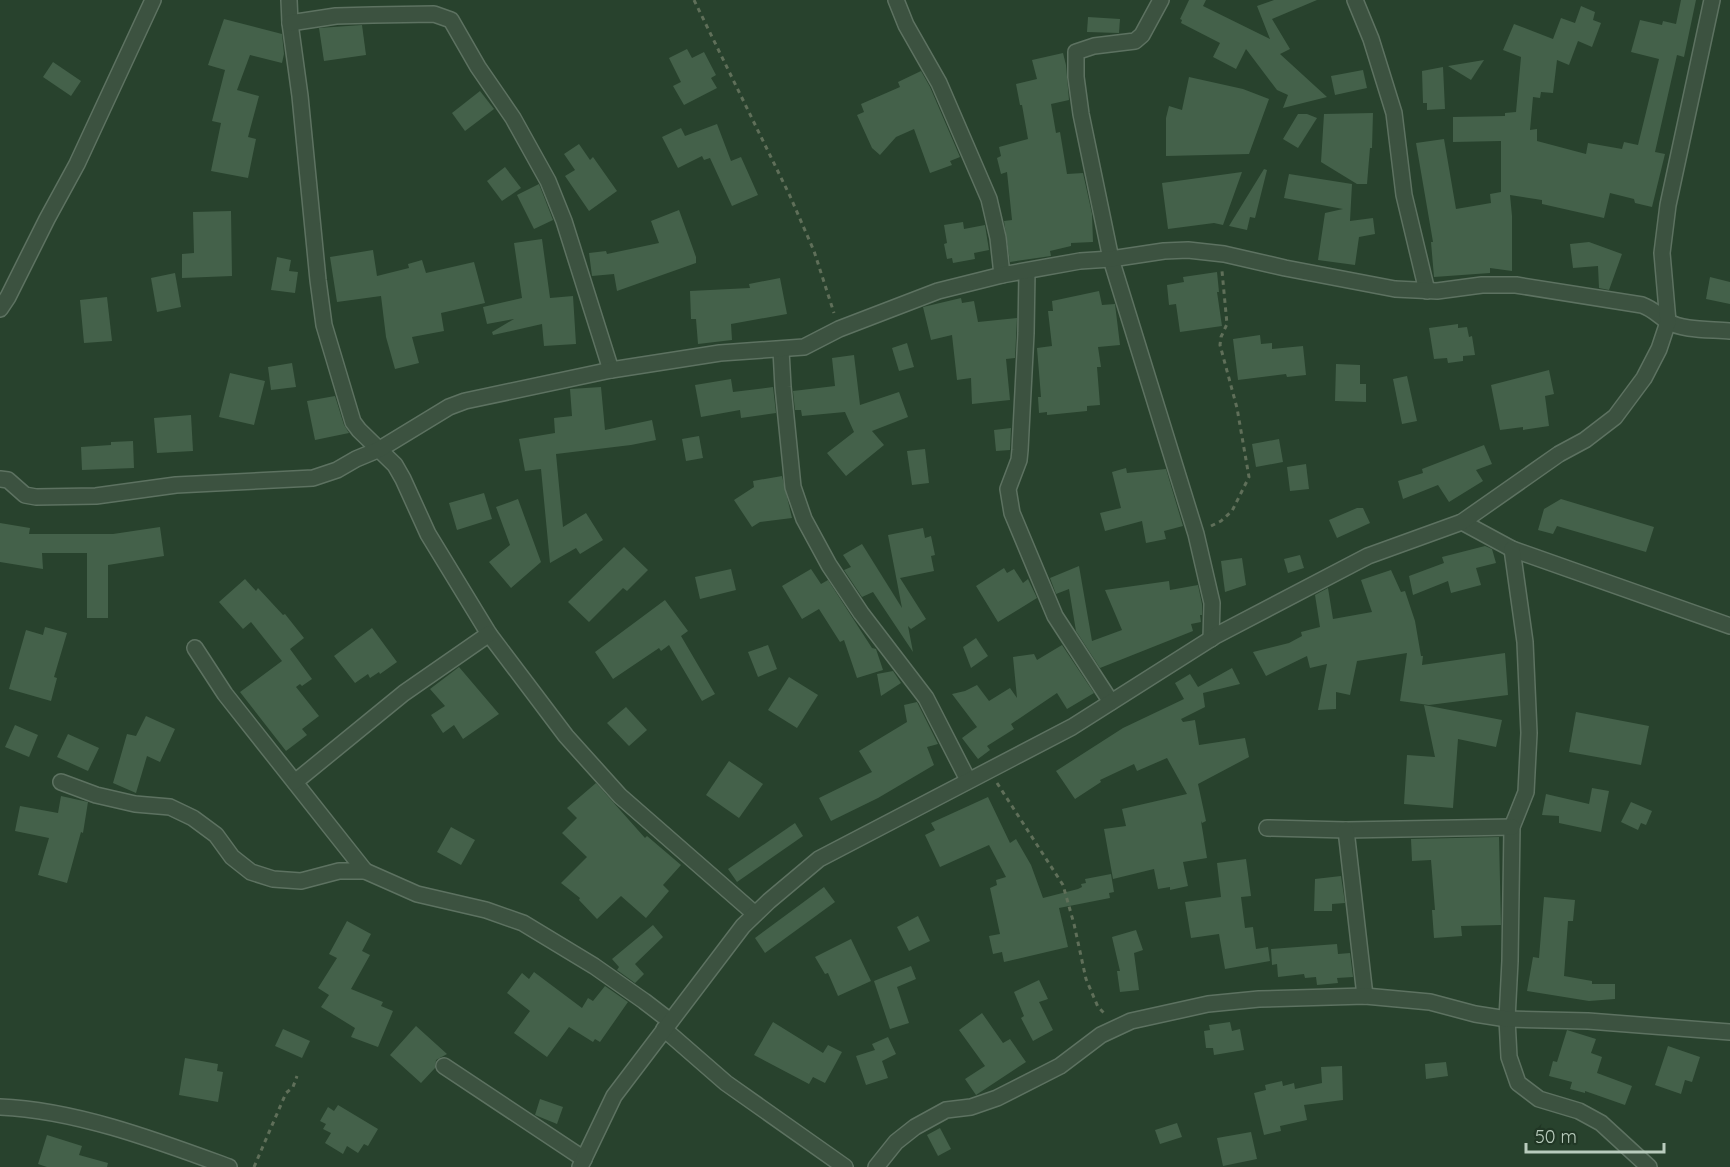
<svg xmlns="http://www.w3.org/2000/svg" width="1730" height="1167" viewBox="0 0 1730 1167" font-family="Quicksand,sans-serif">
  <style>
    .building { fill: #44614a }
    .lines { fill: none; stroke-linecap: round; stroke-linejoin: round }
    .street-casing { stroke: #5d7261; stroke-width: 18 }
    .path { stroke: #5f6f59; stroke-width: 3; stroke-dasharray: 4.5 4.5; stroke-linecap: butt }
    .street { stroke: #3c5240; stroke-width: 15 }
  </style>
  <rect width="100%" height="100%" fill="#28422d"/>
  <g class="building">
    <path d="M1189 0H1206L1203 6 1270 39 1257 6 1274 0H1317L1272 19 1290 49 1280 54 1327 97 1283 108 1288 95 1277 90 1246 49 1236 69 1213 57 1220 43 1181 23 1182 20 1180 19Z"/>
    <path d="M1681 0H1696L1684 57 1677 55 1655 152 1665 154 1652 207 1635 203 1634 199 1610 193 1604 218 1542 204V200L1510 195 1512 216V271L1490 268V273L1434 277 1431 242H1433L1416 143 1444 139 1456 209 1491 203 1490 194 1501 192V141L1453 142V117L1505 116V113L1516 112 1521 57 1503 50 1514 24 1553 39 1561 18 1575 23 1581 6 1595 12 1593 20 1601 23 1592 47 1578 41 1569 65 1557 60 1553 93 1541 92 1540 98 1533 97 1530 130 1537 129V141L1586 154 1588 143 1622 149 1624 142 1638 145 1659 59 1631 52 1640 20 1662 25 1663 21 1676 24Z"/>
    <path d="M1088 17 1120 19 1119 33 1087 32Z"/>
    <path d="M224 19 282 34 284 54 282 63 250 55 237 90 259 96 248 137 256 139 248 178 211 171 221 123 212 121 225 70 208 65Z"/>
    <path d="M362 25 366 55 324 61 319 28Z"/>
    <path d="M687 49 692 58 704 52 716 75 711 78 717 88 684 105 673 86 681 82 669 58Z"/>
    <path d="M1063 53 1066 65 1069 100 1051 104 1056 133 1060 132 1067 174 1083 173 1092 214 1093 242 1071 243V246L1050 251 1051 256 1010 262 1004 221 1012 220 1007 172 1001 174 997 158 1001 156 999 147 1028 139 1022 105H1020L1016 84 1037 79 1032 60Z"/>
    <path d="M1484 60 1471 80 1448 66Z"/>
    <path d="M53 62 81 81 71 96 43 77Z"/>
    <path d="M1443 67 1445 109 1427 110V103H1423L1422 71Z"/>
    <path d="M1363 70 1367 88 1335 95 1331 76Z"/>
    <path d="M921 71 930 87 960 157 950 161 952 165 930 173 914 129 896 137 880 155 872 148 857 115 864 112 861 104 900 87 898 82Z"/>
    <path d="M1189 77 1243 89 1269 99 1249 154 1166 156V118L1169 106 1182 110Z"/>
    <path d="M480 91 494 109 465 131 452 113Z"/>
    <path d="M1373 113 1372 148H1370L1367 184H1357L1321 162 1324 114Z"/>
    <path d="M1298 114H1307L1317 118 1298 148 1283 139Z"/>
    <path d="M717 124 731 161 741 157 758 195 732 206 710 158 704 160 702 156 678 168 662 137 681 128 685 136Z"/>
    <path d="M579 144 590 160 593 157 617 191 589 211 565 176 575 170 564 154Z"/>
    <path d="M505 167 521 188 502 201 487 181Z"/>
    <path d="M1264 169 1267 170 1255 218 1250 217 1247 230 1229 226Z"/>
    <path d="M1242 172 1223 225 1214 223 1168 229 1162 183Z"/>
    <path d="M1289 174 1352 184 1350 221 1373 218 1375 234 1359 237 1355 265 1318 260 1325 213 1343 209 1284 198Z"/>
    <path d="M539 184 553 220 534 229 517 195Z"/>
    <path d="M679 210 696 257V263L617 291 614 274 592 276 589 253 606 251 607 254 659 243 651 221Z"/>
    <path d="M231 211 232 276 182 278V254L194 253 193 212Z"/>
    <path d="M963 222 964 229 985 225 989 250 974 253 975 259 953 263 952 258 947 259 944 244 947 243 944 225Z"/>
    <path d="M542 239 550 298 573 296 576 344 544 346 542 324 493 335 492 332 514 319 487 324 483 307 522 298 514 243Z"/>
    <path d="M1589 242 1622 254 1609 290 1599 288 1598 266 1573 268 1570 244Z"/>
    <path d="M373 250 377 276 409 268 408 264 422 260 426 273 474 262 485 303 441 313 444 331 412 337 419 363 395 369 386 337 381 296 337 302 330 257Z"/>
    <path d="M277 257 291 260 289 271 298 272 295 293 271 290Z"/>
    <path d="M1217 272 1219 292H1217L1222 326 1180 332 1176 304 1169 305 1167 285 1184 282 1183 277Z"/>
    <path d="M175 273 181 307 157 312 151 278Z"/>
    <path d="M1710 277 1730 282V304L1706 299Z"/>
    <path d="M780 278 787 314 731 324 732 340 698 344 696 319H691L690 291 750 288 749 284Z"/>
    <path d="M1099 291 1102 305 1115 304 1120 345 1098 347 1101 367H1097L1100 405 1087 406V411L1047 415V412L1039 413 1038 397H1041L1037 348 1052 346 1048 311H1053L1052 301Z"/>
    <path d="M107 297 112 341 84 343 80 300Z"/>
    <path d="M961 298 962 303 974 301 978 322 1017 318 1015 358 1006 359 1010 400 972 404 971 378 957 380 952 335 931 340 923 307Z"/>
    <path d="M1458 324V328L1467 327 1469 337 1472 336 1475 355 1463 356V361L1448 363 1447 358 1434 359 1429 328Z"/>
    <path d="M1260 335 1261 344 1272 343V349L1303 346 1306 375 1287 377 1286 374 1238 380 1233 339Z"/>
    <path d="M907 343 914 367 899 371 892 348Z"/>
    <path d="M854 355 860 405 899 392 908 417 872 431 884 445 846 476 827 453 854 432 845 412 802 416 801 410H795L793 391 835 386 832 358Z"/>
    <path d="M292 363 296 387 271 390 268 367Z"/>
    <path d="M1336 364 1360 365V384H1366V402L1335 401Z"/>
    <path d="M1549 370 1554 394 1545 396 1549 426 1523 430V427L1500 430 1491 385Z"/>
    <path d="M230 373 265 381 254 425 219 417Z"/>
    <path d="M1407 376 1417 421 1402 424 1393 379Z"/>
    <path d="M731 379 733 392 773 387 776 413 741 418 740 410 701 417 695 385Z"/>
    <path d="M601 387 605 430 652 420 656 440 631 445 556 454 563 527 586 513 603 540 580 554 576 548 550 563 541 469 525 471 519 439 555 433 554 418 572 416 570 389Z"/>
    <path d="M335 396 344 425 349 433 315 440 307 401Z"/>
    <path d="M191 415 193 451 157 453 154 418Z"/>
    <path d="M1011 428 1010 450 996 451 994 430Z"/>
    <path d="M699 436 703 458 686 461 682 439Z"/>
    <path d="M1279 439 1283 462 1256 467 1252 444Z"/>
    <path d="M133 441 134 468 82 470 81 447 111 445V442Z"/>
    <path d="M1484 445 1492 464 1476 470 1483 481 1449 502 1438 485 1403 499 1398 481 1423 473 1422 469Z"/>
    <path d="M925 449 929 483 912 485 907 451Z"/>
    <path d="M1306 464 1309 489 1290 491 1287 467Z"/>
    <path d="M1126 468 1127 473 1166 469 1183 526 1164 531 1166 539 1146 543 1142 521 1105 531 1100 513 1121 508 1112 472Z"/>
    <path d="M782 476 792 518 760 522 752 527 734 500 754 487 753 481Z"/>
    <path d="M484 493 492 519 457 530 449 503Z"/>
    <path d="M518 499 541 562 511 588 489 562 510 545 496 507Z"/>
    <path d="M1561 499 1654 527 1646 552 1557 526 1553 534 1538 530 1544 509Z"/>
    <path d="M1357 508H1363L1370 523 1337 538 1329 520Z"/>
    <path d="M0 523 30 528 29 534H113L160 527 164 556 108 565V618H87V553H42L43 569 0 562Z"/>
    <path d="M923 528 925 538 931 536 935 555 931 556 934 571 900 578 926 619 911 629 908 626 913 652 873 592 862 597 844 570 851 567 843 555 862 544 902 608 888 535Z"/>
    <path d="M1485 546 1492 549 1496 563 1476 568 1481 585 1451 593 1448 581 1413 595 1409 576 1444 563 1442 557Z"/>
    <path d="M624 547 648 570 627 591 623 588 589 622 568 602Z"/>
    <path d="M1300 555 1304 568 1288 573 1284 559Z"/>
    <path d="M1242 558 1246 585 1225 592 1221 561Z"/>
    <path d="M1079 566 1092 641 1122 630 1105 590 1169 581 1170 590 1198 585 1202 604V615H1200L1201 622 1191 624 1193 631 1100 668 1076 631 1069 589 1056 594 1050 578Z"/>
    <path d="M1004 568 1007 573 1014 569 1023 583 1028 579 1037 598 998 622 976 586Z"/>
    <path d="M731 569 736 590 700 599 695 577Z"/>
    <path d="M811 569 821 584 828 580 872 648 876 649 883 670 857 678 844 640 840 642 819 609 802 619 782 586Z"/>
    <path d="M1391 570 1401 592 1405 591 1415 621 1421 656H1423L1422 665 1505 653 1508 695 1429 705 1400 701 1407 653 1357 661 1350 695 1336 692V709L1318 710 1327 664 1310 668 1307 656 1266 676 1253 652 1289 643 1302 636 1301 632 1320 627 1315 595 1328 588 1333 619 1372 612 1361 580Z"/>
    <path d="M245 579 256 591 258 588 283 615 285 614 304 638 290 649 312 679 302 686 300 684 296 687 319 716 302 729 307 735 286 751 240 692 282 661 251 622 243 629 219 602Z"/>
    <path d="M665 600 688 631 681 636 715 694 702 701 669 645 661 651 659 648 613 679 595 652Z"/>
    <path d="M45 627 67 633 54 677 57 678 51 701 9 689 26 630 43 635Z"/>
    <path d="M372 628 397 662 380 674 379 672 370 678 368 674 355 683 334 656Z"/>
    <path d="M976 638 988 656 971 668 963 647Z"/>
    <path d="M768 645 777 669 758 677 748 652Z"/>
    <path d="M1062 645 1094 693 1067 709 1057 693 1011 724 1014 729 987 746 990 750 978 759 962 738 977 727 952 694 965 691 977 685 989 701 1010 688 1017 698 1013 657 1034 654 1037 660Z"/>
    <path d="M459 667 499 714 463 739 454 725 443 733 431 715 445 706 430 689Z"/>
    <path d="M1232 668 1240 684 1203 693 1205 707 1181 719 1183 722 1195 720 1199 745 1245 738 1249 757 1198 784 1206 821 1202 823 1201 821 1207 858 1183 862 1188 886 1170 890V887L1158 889 1154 869 1113 879 1104 829 1126 826 1122 809 1187 794 1167 758 1137 771 1134 764 1100 780 1101 782 1075 799 1056 771 1123 728 1184 699 1175 683 1190 674 1198 687Z"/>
    <path d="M893 671 901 683 881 696 877 674Z"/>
    <path d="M789 677 818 695 797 728 768 710Z"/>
    <path d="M917 702 938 744 927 747 934 765 878 798 831 821 819 798 872 772 859 751 907 722 904 705Z"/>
    <path d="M1424 705 1502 720 1496 747 1458 739 1453 808 1404 804 1407 755 1435 757Z"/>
    <path d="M626 707 647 730 629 746 607 723Z"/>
    <path d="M1576 712 1649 726 1641 765 1569 752Z"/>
    <path d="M146 716 175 729 160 762 147 756 136 793 113 783 127 734 136 736Z"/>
    <path d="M15 725 38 735 29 757 5 747Z"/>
    <path d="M68 734 99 748 88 771 57 757Z"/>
    <path d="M729 761 763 784 739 818 706 795Z"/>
    <path d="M596 783 645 838 647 836 681 865 663 885 669 891 646 918 621 896 597 919 579 900 580 898 561 883 587 857 562 833 577 818 567 808Z"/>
    <path d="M1592 788 1609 791 1601 832 1559 823V816L1542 815 1546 794 1589 804Z"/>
    <path d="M61 796 88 802 83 833 81 832 67 883 38 875 49 838 15 831 20 806 58 813Z"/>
    <path d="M988 797 1010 843 1016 839 1031 865 1043 898 1078 889 1082 887 1081 884 1086 883 1085 879 1111 874 1114 892 1109 893 1110 898 1059 908 1068 947 1004 962 1002 952 993 954 989 936 1000 934 990 888 997 885 996 880 1006 877 989 845 940 867 925 835 935 830 931 823Z"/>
    <path d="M1631 802 1652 811 1646 825 1641 823 1638 830 1621 822Z"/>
    <path d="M795 823 803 836 737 882 728 869Z"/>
    <path d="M451 827 475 840 461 865 437 852Z"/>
    <path d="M1499 837 1501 925 1461 926 1462 936 1434 938 1432 910H1435L1431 860 1412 861 1411 839Z"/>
    <path d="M1246 859 1251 896 1241 897 1245 928 1253 927 1256 949 1268 947 1270 961 1225 969 1219 934 1191 938 1185 902 1221 897 1217 863Z"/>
    <path d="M1341 876 1345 903 1332 904V911H1314L1315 879Z"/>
    <path d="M824 887 835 902 765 953 755 938Z"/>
    <path d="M1544 897 1575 900 1573 921H1568L1564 976 1592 981V984H1615V999L1589 1001 1527 991 1533 957 1539 958Z"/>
    <path d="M918 916 930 941 909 951 897 927Z"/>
    <path d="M347 921 371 934 362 951 370 955 351 989 383 1002 381 1006 393 1011 378 1047 351 1037 355 1028 321 1007 329 995 318 988 337 958 329 954Z"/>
    <path d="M653 925 663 937 635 964 644 974 635 983 617 970 619 967 612 959Z"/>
    <path d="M1136 930 1143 950 1134 953 1139 990 1120 992 1117 971H1120L1112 937Z"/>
    <path d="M851 939 871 981 838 996 828 973 825 974 815 957Z"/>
    <path d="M1337 944 1338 954 1350 953 1353 977 1337 978 1338 983 1317 985 1316 977 1305 978 1304 974 1278 977 1277 964 1272 965 1271 949Z"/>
    <path d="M911 966 916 979 897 987 909 1023 890 1029 874 981Z"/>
    <path d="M534 972 582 1008 588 998 593 1001 605 986 628 1002 600 1042 595 1039 593 1042 569 1027 547 1057 514 1033 530 1011 507 993 522 973 529 979Z"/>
    <path d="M1039 980 1048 999 1039 1002 1053 1030 1033 1041 1021 1018 1024 1016 1014 992Z"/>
    <path d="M982 1013 1003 1043 1010 1039 1026 1062 976 1095 965 1079 985 1066 959 1030Z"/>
    <path d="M773 1022 823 1053 828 1045 842 1052 825 1083 813 1077 809 1084 754 1055Z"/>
    <path d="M1230 1022 1232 1031 1240 1029 1244 1050 1214 1055 1213 1048H1206L1204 1031 1210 1030 1209 1025Z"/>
    <path d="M416 1026 447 1054 436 1060 435 1068 421 1083 390 1055Z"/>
    <path d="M283 1029 310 1041 302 1058 275 1046Z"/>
    <path d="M1567 1030 1596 1039 1591 1053 1602 1057 1597 1073 1632 1086 1625 1105 1585 1091V1093L1570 1089 1572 1082 1549 1076 1553 1061 1557 1062Z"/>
    <path d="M888 1037 896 1054 882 1061 888 1078 866 1085 856 1056 875 1050 872 1044Z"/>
    <path d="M1668 1046 1700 1057 1692 1082 1685 1080 1681 1094 1655 1085Z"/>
    <path d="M185 1058 218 1064 217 1071 223 1072 218 1102 179 1095Z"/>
    <path d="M1446 1062 1448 1076 1426 1079 1425 1064Z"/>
    <path d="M1342 1066 1343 1100 1304 1105 1307 1120 1280 1126 1281 1131 1264 1135 1254 1093 1266 1090 1265 1085 1282 1081 1283 1086 1294 1083 1295 1089 1322 1083 1321 1067Z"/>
    <path d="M540 1099 563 1107 557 1124 535 1115Z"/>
    <path d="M338 1105 378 1129 368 1146 364 1144 358 1153 347 1146 343 1154 325 1143 331 1133 323 1129 326 1124 320 1121 328 1107 334 1111Z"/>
    <path d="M1177 1123 1182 1137 1160 1144 1155 1130Z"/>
    <path d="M940 1128 951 1149 938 1156 927 1135Z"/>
    <path d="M1251 1132 1257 1159 1223 1166 1217 1138Z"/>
    <path d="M47 1135 82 1146 79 1155 108 1163 107 1167H47L38 1164Z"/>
  </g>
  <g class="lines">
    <defs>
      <g id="street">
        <path d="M289 0 290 23 300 96 318 280 324 325 353 422 359 430 395 465 403 479 428 534 489 634 566 736 620 796 755 914"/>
        <path d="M896 0 906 25 939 83 989 199 998 238 1002 275"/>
        <path d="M1161 0 1142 35 1135 41 1094 46 1076 52V77L1081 114 1111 259 1196 534 1212 603 1211 639"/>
        <path d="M1355 0 1371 39 1394 113 1404 195 1427 291"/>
        <path d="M290 23 336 16 373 15 434 14 451 20 478 67 513 118 548 181 564 221 611 370"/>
        <path d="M1027 272 1026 333 1020 450 1019 460 1008 489 1012 513 1055 616 1111 702"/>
        <path d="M0 309 8 297 47 219 77 164 153 0"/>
        <path d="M781 350 783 387 793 487 804 519 829 565 861 613 926 698 968 780"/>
        <path d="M0 479 8 480 25 495 36 497 96 496 176 485 313 478 337 470 356 459 380 449 449 407 465 401 611 370 720 353 804 347 839 329 938 291 1002 275 1080 261 1111 259 1164 251 1188 250 1224 254 1285 268 1395 289 1437 291 1482 285H1516L1642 305C1653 309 1658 315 1667 321 1683 331 1711 329 1730 331"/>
        <path d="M1462 522 1512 549 1730 626"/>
        <path d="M1512 549 1525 642 1529 733 1526 792 1512 827 1510 961 1507 1019 1509 1057 1518 1083 1539 1099 1579 1111 1601 1123 1649 1167"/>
        <path d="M195 648 225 694 365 871"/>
        <path d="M61 782 96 795 135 804 170 807 193 818 216 835 232 857 251 872 273 879 301 881 339 871H365L417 894 486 910 523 923 594 966 644 1001 670 1021"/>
        <path d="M295 782 404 693 489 634"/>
        <path d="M1267 828 1346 830 1512 827"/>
        <path d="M1346 830 1365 996"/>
        <path d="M664 1029 726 1083 845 1167"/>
        <path d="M444 1066 584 1159"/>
        <path d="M0 1107C76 1110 158 1141 229 1167"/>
        <path d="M580 1167 614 1096 743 926 769 901 819 859 1072 727 1217 635 1368 556 1462 522 1559 454 1585 440 1615 417 1644 378 1659 349 1668 322 1662 253 1668 205 1712 0"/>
        <path d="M876 1167 896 1142 915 1127 946 1110 971 1107 997 1098 1060 1066 1101 1035 1131 1021 1208 1004 1259 999 1365 996 1430 1002 1475 1014 1507 1019 1588 1021 1730 1032"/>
      </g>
    </defs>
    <use href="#street" class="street-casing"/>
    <g class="path">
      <path d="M694 0 790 196 814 251 834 313"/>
      <path d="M1211 526 1221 521 1232 511 1249 477 1237 408 1220 345 1221 337 1227 324 1222 271"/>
      <path d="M997 783 1063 885 1074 924 1086 979 1098 1007 1106 1015"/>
      <path d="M254 1167 286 1093 293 1087 297 1076"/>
    </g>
    <use href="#street" class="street"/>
  </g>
  <path d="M1526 1143v9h138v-9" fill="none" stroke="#b9ccbd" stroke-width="3"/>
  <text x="1535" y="1143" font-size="18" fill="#b9ccbd" stroke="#213725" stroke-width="4.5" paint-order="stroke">50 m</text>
</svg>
